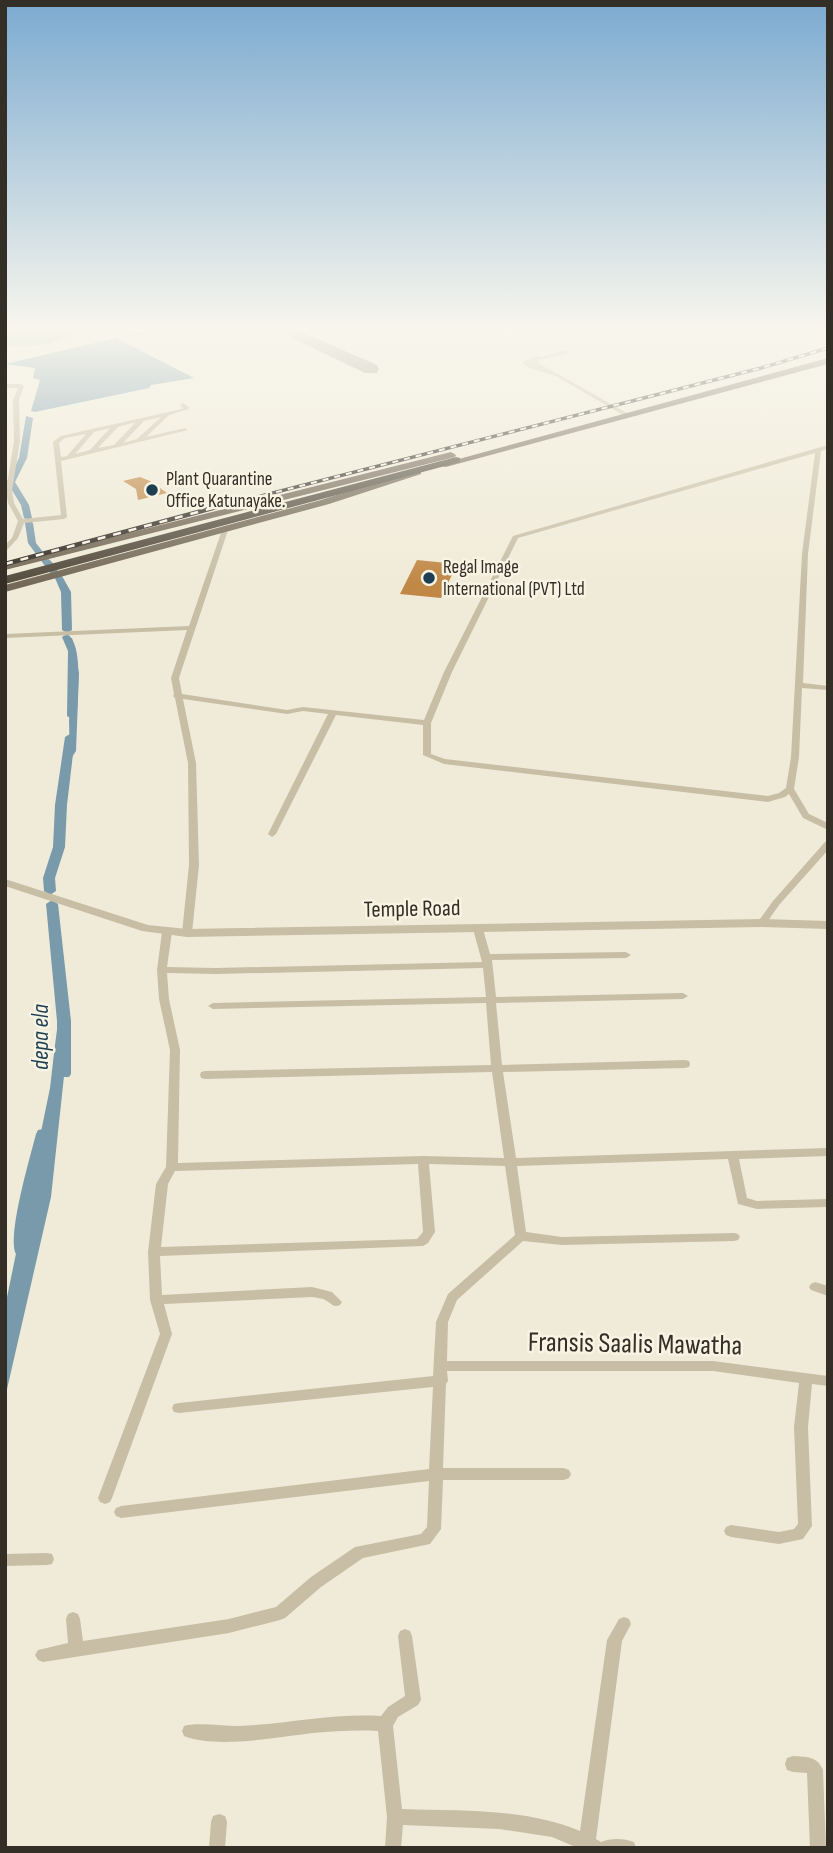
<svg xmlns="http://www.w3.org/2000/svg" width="833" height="1853" viewBox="0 0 833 1853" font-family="'Sofia Sans Condensed',sans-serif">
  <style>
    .green { fill: #a7be99 }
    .water { fill: #789aab }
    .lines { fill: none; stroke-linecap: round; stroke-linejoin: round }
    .stream { stroke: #789aab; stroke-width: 2 }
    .canal { fill: #789aab; fill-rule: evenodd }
    .taxiway { fill: #928c7f; fill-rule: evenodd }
    .building { fill: #c08745 }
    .minor { fill: #c7bea5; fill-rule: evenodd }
    .tertiary { fill: #c7bea5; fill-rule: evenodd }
    .primary { fill: #746957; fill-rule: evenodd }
    .motorway { fill: #534b3d; fill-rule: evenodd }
    .rail-far1-casing { stroke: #332e26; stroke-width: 3.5 }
    .rail-casing { stroke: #332e26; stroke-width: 4.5 }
    .rail-far1 { stroke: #f8f4e4; stroke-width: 2; stroke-dasharray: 6; stroke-linecap: butt }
    .rail { stroke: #f8f4e4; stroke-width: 2.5; stroke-dasharray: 8; stroke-linecap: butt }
    .poi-dot { fill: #1e3f52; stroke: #f8f4e4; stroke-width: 2.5 }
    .labels { text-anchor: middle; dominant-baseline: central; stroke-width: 5; stroke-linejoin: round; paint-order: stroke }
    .far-poi-label { font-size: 19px; fill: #332e26; stroke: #f8f4e4; text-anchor: start }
    .street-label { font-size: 23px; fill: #332e26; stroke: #f8f4e4 }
    .water-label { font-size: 24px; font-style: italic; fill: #1e3f52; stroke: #f8f4e4 }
    .near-street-label { font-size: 28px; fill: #332e26; stroke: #f8f4e4 }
  </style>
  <rect width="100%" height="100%" fill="#f0ebd8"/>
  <path class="green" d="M5 326H97L50 344 6 347Z"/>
  <g class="water">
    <path d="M116 338 194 378 151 385 149 388 35 412 31 411 40 380 33 378 35 368 5 364Z"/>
    <path d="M67 638H72L79 673 76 751 70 760 69 720 74 687Z"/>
    <path d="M51 940H57C62 969 54 1002 69 1029L63 1044 65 1067 51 1197 5 1398V1307L50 1088 55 1045 58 1022Z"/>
  </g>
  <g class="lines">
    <path class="stream" d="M131 335 171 326"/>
    <g class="canal">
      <path d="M26 416 33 418 27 458 15 482 29 505 32 518 28 520 24 518 21 505 7 482 19 458Z"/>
      <path d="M29 520 33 523 36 543 43 552 42 554H36L28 543 25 523Z"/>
      <path d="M45 557C51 559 59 570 58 575H52L42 562 41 560Z"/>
      <path d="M59 575 62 576 71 592 72 630 67 633 62 630 61 592 55 578Z"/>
      <path d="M67 634C84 644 77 697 77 716L72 719 67 716 68 651 62 637Z"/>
      <path d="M70 734 75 737 67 805 65 847 55 878 56 891 50 895 44 891 43 878 53 847 55 805 65 737Z"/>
      <path d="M52 900 58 904 71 1021V1074L69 1077H59L57 1074V1021L46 904Z"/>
      <path d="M43 1129 48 1130 50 1134 29 1233V1250L26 1254 21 1256 16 1254C7 1235 30 1158 36 1134L38 1130Z"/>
    </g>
    <path class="taxiway" d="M267 326H288L377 365 379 369 377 373H365Z"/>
  </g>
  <g class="building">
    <path d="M140 477 150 481 167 493 138 500 136 489 123 481Z"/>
    <path d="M417 560 457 564 441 598 400 594Z"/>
  </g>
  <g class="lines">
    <g class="minor">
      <path d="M567 350 570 352 569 353 539 360 538 363 627 413V415H623L556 376 529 368 522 362 537 356 541 357Z"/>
      <path d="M5 384H21L24 386 19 400 20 441 12 491 14 503 23 519 61 515 53 442 61 436 182 409 183 408 180 405 183 403 189 407V409L169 415 146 437 185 428 188 430 61 461 67 517 64 519 24 523 18 538 5 552V545L12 538 18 521 8 503 6 491 14 441 13 400 18 388H5ZM161 417 137 439 123 443 144 421ZM136 422 114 445 98 448 118 427ZM110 428 90 450 75 454 94 432ZM86 434 67 456 61 457 59 443 65 438Z"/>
      <path d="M828 445V449L821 451 808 554 803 683 828 686V690L802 688 799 757 794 789 809 814 828 823V830L803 818 789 794 785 797 768 802 444 764 423 755V725L336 715 276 834 272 837 268 834 328 714 303 711 287 714 183 699 196 763 199 865 192 933 187 936 182 933 189 865 188 763 175 698 173 696 174 694 171 678 187 630 5 638V634L189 626 222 530 225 528 228 530 179 678 182 694 287 710 303 707 424 720 444 672 513 536ZM815 453 802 554 791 757 786 788 779 793 768 796 445 759 431 754V723L452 672 518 538Z"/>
      <path d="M828 841V850L779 905 765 925H759L757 923 773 901 825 842Z"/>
      <path d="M478 926 483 929 490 954 626 952 631 955 626 958 492 960 496 997 683 993 688 996 683 999 496 1003 502 1065 685 1060 689 1061 690 1064 689 1067 685 1068 503 1072 516 1158 828 1148V1156L739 1159 747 1198 757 1201 828 1199V1207L757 1209 738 1204 728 1159 517 1166 526 1232 562 1237 734 1233 738 1234 740 1237 738 1240 734 1241 562 1245 523 1241 457 1300 448 1322 447 1361H713L828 1376V1386L812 1384 808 1427 812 1526 803 1539 779 1544 731 1537 726 1535 724 1531 726 1527 731 1525 779 1532 794 1529 798 1524 794 1427 799 1383 713 1371H447L448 1381 446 1384 443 1468H564L569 1470 571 1474 569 1478 564 1480H443L441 1529 430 1544 363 1558 321 1587 285 1618 280 1620 229 1633 43 1662 38 1660 35 1655 38 1650 68 1643 66 1619 68 1614 73 1612 78 1614 80 1619 83 1641 229 1619 276 1607 311 1577 355 1547 421 1534 427 1527 429 1481 121 1518 116 1516 114 1512 116 1508 121 1506 429 1469 433 1387 179 1413 174 1412 172 1408 174 1404 179 1403 433 1376 436 1322 448 1294 515 1235 505 1166 429 1164 435 1232 428 1243 423 1246 160 1256 162 1295 312 1287 332 1292 342 1302 340 1305C332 1308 332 1303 325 1300 322 1298 316 1298 312 1297L164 1304 172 1334 112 1498 110 1502 105 1504 100 1502 98 1498 160 1334 150 1300 148 1252 156 1184 166 1167 170 1050 159 999 157 970 162 932 167 929 172 932 167 967 216 968 482 962 473 929ZM483 968 486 997 213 1003 208 1006 213 1009 486 1003 491 1065 205 1071 201 1072 200 1075 201 1078 205 1079 492 1072 504 1158 423 1156 178 1163 180 1050 169 999 167 973 216 974ZM418 1164 423 1232 417 1239 161 1247 168 1184 175 1171Z"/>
      <path d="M815 1282 828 1286V1296L811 1290 809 1287 811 1284Z"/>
      <path d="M47 1553 52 1554 54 1559 52 1564 47 1565 5 1566V1554Z"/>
      <path d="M624 1617 629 1619 631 1624 622 1641 596 1839 601 1842C610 1838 624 1838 634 1842L636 1848H578L552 1837 499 1829 403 1825 401 1848H385L387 1817 378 1731C356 1730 335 1731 313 1733 279 1737 216 1749 184 1736L182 1731 184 1726C194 1722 225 1726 239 1726 287 1724 333 1713 381 1716L388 1707 405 1696 398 1636 400 1631 405 1629 410 1631 412 1636 421 1700 418 1705 398 1717 393 1726 402 1809C462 1811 524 1808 580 1831L607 1640 619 1619Z"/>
      <path d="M793 1756C807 1757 817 1756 823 1770L826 1848H810L807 1773 793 1772 787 1770 785 1764 787 1758Z"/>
      <path d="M219 1814 225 1816 227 1822 225 1848H209L211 1822 213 1816Z"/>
    </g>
    <path class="tertiary" d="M5 879 148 925 187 929 762 919 828 921V929L762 927 187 937 142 931 5 886Z"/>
    <g class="primary">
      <path d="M828 358V364L446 467 437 465Z"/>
      <path d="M451 452 456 455 455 457 5 570V564Z"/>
      <path d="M417 469 421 470V474L329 504 5 592V585L321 500Z"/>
    </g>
    <path class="motorway" d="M456 457 460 458V462L5 584V576Z"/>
    <defs>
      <path id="rail-far1" d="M218 507 761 368 828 348"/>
      <path id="rail" d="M5 564 224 505"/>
    </defs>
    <use href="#rail-far1" class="rail-far1-casing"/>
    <use href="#rail" class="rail-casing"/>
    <use href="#rail-far1" class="rail-far1"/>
    <use href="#rail" class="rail"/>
  </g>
  <linearGradient id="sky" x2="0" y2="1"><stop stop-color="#7baad0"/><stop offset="0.56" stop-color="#f8f6ed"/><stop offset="1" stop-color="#f8f6ed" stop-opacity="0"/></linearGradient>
  <rect width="833" height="586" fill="url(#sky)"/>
  <g class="poi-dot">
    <circle cx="152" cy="490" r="7"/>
    <circle cx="429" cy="578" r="7"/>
  </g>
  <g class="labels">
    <g class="far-poi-label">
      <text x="166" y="479">Plant Quarantine<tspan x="166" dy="22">Office Katunayake.</tspan></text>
      <text x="443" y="567">Regal Image<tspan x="443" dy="22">International (PVT) Ltd</tspan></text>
    </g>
    <g class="street-label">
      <text transform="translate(412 909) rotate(-1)">Temple Road</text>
    </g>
    <g class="water-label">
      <text transform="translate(40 1037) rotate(-90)">depa ela</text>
    </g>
    <g class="near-street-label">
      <text transform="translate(635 1344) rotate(1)">Fransis Saalis Mawatha</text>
    </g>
  </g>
  <rect width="833" height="1853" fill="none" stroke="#332e26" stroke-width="14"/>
</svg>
